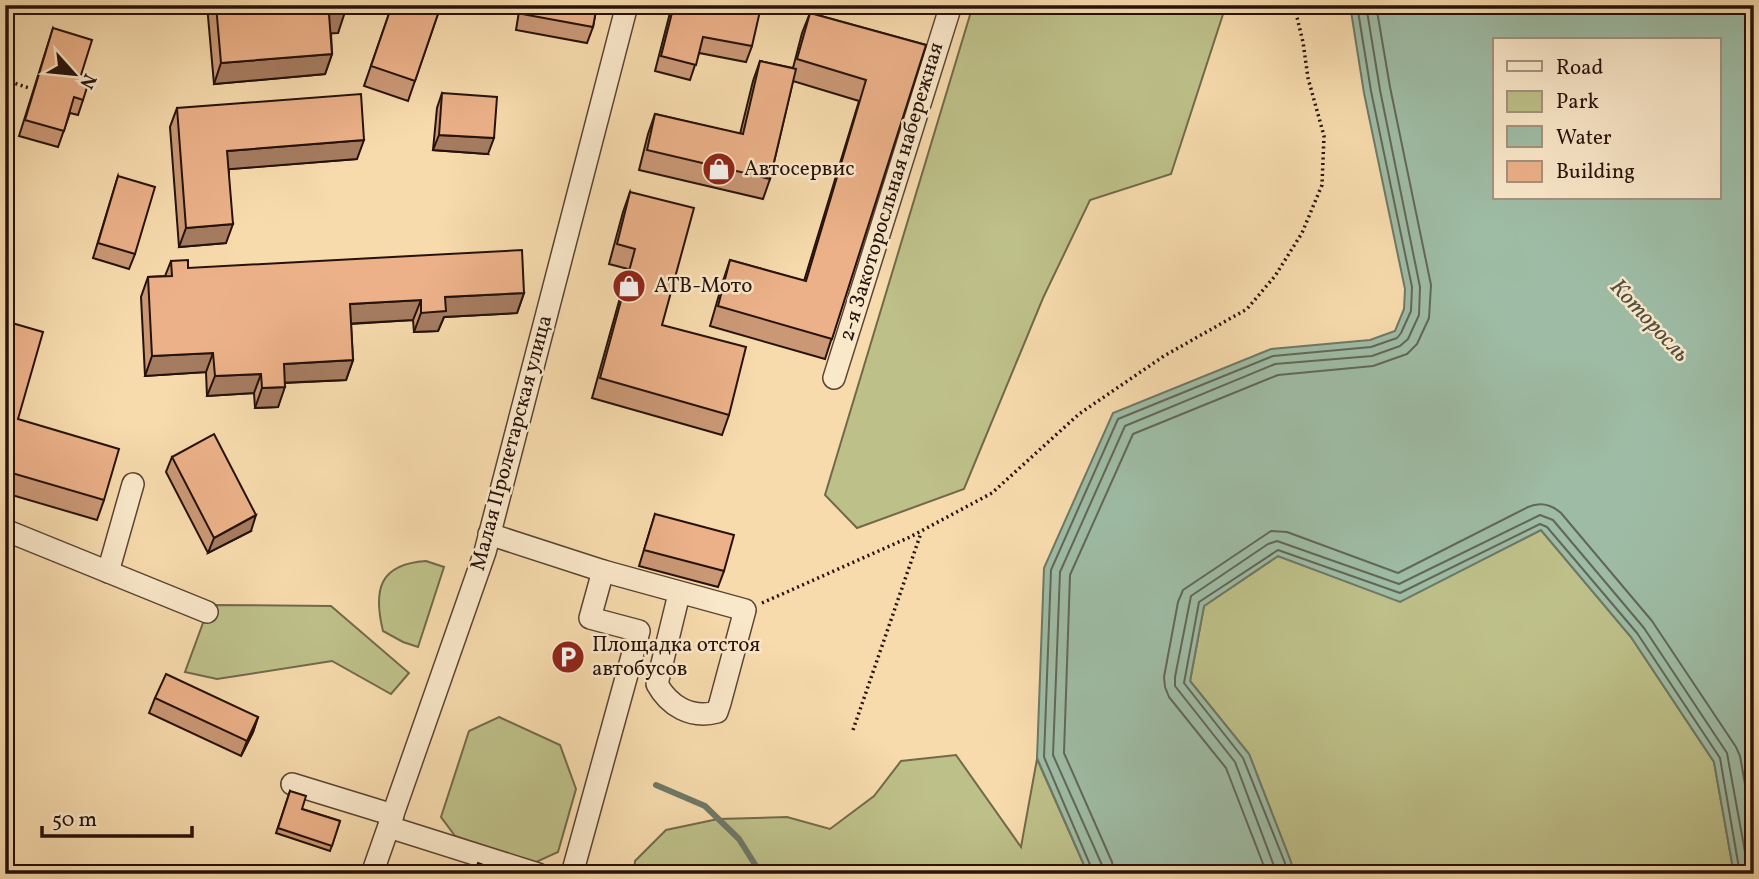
<svg xmlns="http://www.w3.org/2000/svg" width="1759" height="879" viewBox="0 0 1759 879" font-family="Vollkorn,serif">
  <style>
    .green { fill: #bec089; stroke: #72694a; stroke-width: 2 }
    .water { fill: #9ebca5; stroke: #6e7867; stroke-width: 2; fill-rule: evenodd }
    .lines { fill: none; stroke-linecap: round; stroke-linejoin: round }
    .shore { stroke: #626758; stroke-width: 2 }
    .stream { stroke: #6e7867; stroke-width: 6 }
    .minor-casing { stroke: #5a4434; stroke-width: 24 }
    .path { stroke: #26120b; stroke-width: 3.5; stroke-dasharray: 2 3.5; stroke-linecap: butt }
    .minor { stroke: #fae8ca; stroke-width: 21 }
    .wall { fill: #cb9876; stroke: #26120b; stroke-width: 2 }
    .shaded-wall { fill: #a57c60; stroke: #26120b; stroke-width: 2 }
    .building { fill: #ecb189; stroke: #26120b; stroke-width: 2 }
    .labels { text-anchor: middle; dominant-baseline: central; stroke-width: 5; stroke-linejoin: round; paint-order: stroke }
    .poi-label { font-size: 21px; fill: #26120b; stroke: #fae8ca; text-anchor: start }
    .street-label { font-size: 21px; fill: #26120b; stroke: #fae8ca }
    .water-label { font-size: 23px; font-style: italic; fill: #504e41; stroke: #fae8ca }
  </style>
  <rect width="100%" height="100%" fill="#f7dbad"/>
  <filter id="stains"><feTurbulence type="fractalNoise" baseFrequency=".00286" numOctaves="4"/><feColorMatrix values="0 0 0 0 .2 0 0 0 0 .09 0 0 0 0 .02 0 0 0 .5 -.17"/></filter>
  <radialGradient id="worn" r=".72"><stop offset=".6" stop-color="#630" stop-opacity="0"/><stop offset="1" stop-color="#630" stop-opacity=".3"/></radialGradient>
  <g class="green">
    <path d="M973 5H1226L1171 174 1090 200 1043 298 964 489 857 528 825 495Z"/>
    <path d="M1541 530 1631 637 1714 762 1734 874H1293L1291 862 1249 754 1190 681 1204 606 1278 556 1400 601Z"/>
    <path d="M426 561 444 567 418 647 403 642 383 631C373 590 379 564 426 561Z"/>
    <path d="M212 605 331 606 409 673 391 694 332 661 217 679 185 672 207 612Z"/>
    <path d="M499 717 560 745 576 789 558 852 534 863 455 836 441 817 469 731Z"/>
    <path d="M956 755 1021 847 1037 759 1088 874H634L635 861 666 830 718 819 787 817 830 829 874 796 901 761Z"/>
  </g>
  <path class="water" d="M1350 5H1754V874H1734L1714 762 1631 637 1541 530 1400 602 1278 556 1204 606 1190 681 1249 754 1291 862 1293 874H1088L1037 758 1044 568 1113 413 1271 349 1370 340 1395 331 1404 309 1405 289 1364 93ZM1495 40H1719V198H1495Z"/>
  <g class="lines">
    <g class="shore">
      <path d="M1094 874 1044 757 1051 570 1118 419 1273 356 1371 347 1397 338 1401 333 1411 311 1412 287 1371 91 1357 5"/>
      <path d="M1103 874 1102 865 1053 755 1060 572 1125 426 1275 364 1372 356 1400 346 1408 339 1419 315 1420 287 1380 90 1366 5"/>
      <path d="M1114 874 1112 862 1064 753 1070 575 1133 434 1278 375 1373 366 1407 354 1417 344 1429 318 1431 285 1390 87 1376 5"/>
      <path d="M1267 874 1226 768 1169 697 1165 687 1164 677 1178 602 1183 590 1271 531 1287 532 1398 573 1528 507C1540 502 1551 504 1561 513L1652 621 1736 747 1740 756 1754 835"/>
      <path d="M1277 874 1235 762 1175 686V677L1191 596 1268 544 1277 541 1399 584 1540 515 1553 520 1644 628 1727 753 1749 874"/>
      <path d="M1286 874 1285 863 1243 758 1184 683 1199 602 1278 550 1400 593 1540 524 1547 527 1637 633 1720 758 1740 874"/>
    </g>
    <path class="stream" d="M656 785 705 806 739 839 761 874"/>
    <defs>
      <g id="minor">
        <path d="M834 378 951 5"/>
        <path d="M5 530 207 612"/>
        <path d="M489 534 603 571 590 618 639 631 572 874"/>
        <path d="M603 571 745 610 720 703 717 712C691 719 669 706 657 684L679 594"/>
        <path d="M108 572 133 484"/>
        <path d="M292 784 393 815"/>
        <path d="M389 827 538 874"/>
        <path d="M372 874 485 552 627 5"/>
      </g>
    </defs>
    <use href="#minor" class="minor-casing"/>
    <g class="path">
      <path d="M5 80 29 88"/>
      <path d="M762 603 910 537 992 493 1079 414 1164 356 1247 309 1275 276 1302 233 1322 185 1324 136 1308 78 1303 42 1294 5"/>
      <path d="M853 730 921 533"/>
    </g>
    <use href="#minor" class="minor"/>
  </g>
  <g class="wall">
    <path d="M207 5H344L338 33H331L332 54 325 74 214 84Z"/>
    <path d="M392 5H441L408 101 364 86Z"/>
    <path d="M520 5H597L593 27 587 43 516 30Z"/>
    <path d="M672 5H737L752 46 746 62 699 53 690 80 655 71Z"/>
    <path d="M810 13 926 45 825 359 710 326 723 281 730 260 804 281 859 101 793 81 770 179 763 199 639 170 648 134 655 114 740 134 753 81 760 61 793 68 802 33Z"/>
    <path d="M53 28 81 75 83 100 78 115 70 113 58 147 19 136Z"/>
    <path d="M442 93 488 154 433 150 437 108Z"/>
    <path d="M177 108 357 159 229 169 226 243 179 247 170 127Z"/>
    <path d="M118 176 135 254 129 269 93 258Z"/>
    <path d="M630 192 662 325 729 415 722 435 592 398 628 269 609 264 623 212Z"/>
    <path d="M171 261 188 268 524 293 517 313 444 317 438 331 414 332 413 320 351 324 353 360 346 380 285 383 278 407 255 408 254 393 207 396 206 372 145 376 141 297 148 277 165 276Z"/>
    <path d="M5 321 18 419 104 500 97 520 5 493Z"/>
    <path d="M172 457 251 531 208 553 166 472Z"/>
    <path d="M655 514 724 571 718 587 639 566Z"/>
    <path d="M155 698 258 717 253 732 241 756 149 713Z"/>
    <path d="M290 791 302 809 340 821 330 851 276 833Z"/>
  </g>
  <g class="shaded-wall">
    <path d="M345 12 338 33 322 34 329 14Z"/>
    <path d="M332 54 325 74 214 84 221 63Z"/>
    <path d="M439 135 494 138 488 154 433 150Z"/>
    <path d="M364 140 357 159 220 170 227 151Z"/>
    <path d="M233 224 226 243 179 247 186 228Z"/>
    <path d="M524 293 517 313 444 317 438 331 414 332 421 313 445 297Z"/>
    <path d="M421 300 413 320 343 324 350 304Z"/>
    <path d="M213 353 206 372 145 376 152 356Z"/>
    <path d="M353 360 346 380 277 383 284 364Z"/>
    <path d="M261 374 254 393 207 396 215 376Z"/>
    <path d="M285 387 278 407 255 408 262 388Z"/>
    <path d="M256 515 251 531 208 553 214 538Z"/>
    <path d="M258 717 253 732 241 756 247 741Z"/>
  </g>
  <g class="building">
    <path d="M216 5H344L345 12 329 14 332 54 221 63Z"/>
    <path d="M392 5H441L415 81 371 66Z"/>
    <path d="M523 5H597L593 27 522 14Z"/>
    <path d="M674 5H737L760 11 752 46 703 37 696 65 661 56Z"/>
    <path d="M810 13 926 45 832 339 718 306 730 260 806 281 866 80 797 59Z"/>
    <path d="M53 28 92 40 81 75 90 78 83 100 74 97 64 131 25 120Z"/>
    <path d="M760 61 796 69 770 179 647 150 655 114 743 134Z"/>
    <path d="M442 93 497 97 494 138 439 135Z"/>
    <path d="M361 94 364 140 227 151 233 224 186 228 177 108Z"/>
    <path d="M118 176 155 187 135 254 98 243Z"/>
    <path d="M630 192 694 208 662 325 746 347 729 415 600 378 635 249 617 244Z"/>
    <path d="M522 250 524 293 445 297 446 311 421 313V300L350 304 353 360 284 364 285 387 262 388 261 374 215 376 213 353 152 356 148 277 172 276 171 261 188 260V268Z"/>
    <path d="M5 321 43 332 18 419 119 449 104 500 5 471Z"/>
    <path d="M214 434 256 515 214 538 172 457Z"/>
    <path d="M655 514 734 535 724 571 644 550Z"/>
    <path d="M166 674 258 717 247 741 155 698Z"/>
    <path d="M290 791 306 796 302 809 340 821 332 846 278 828Z"/>
    <path d="M478 863 499 871 497 874H474Z"/>
  </g>
  <defs>
    <symbol id="shop-disc" viewBox="-11 -11 22 22"><circle r="9.5" fill="#8f2418" stroke="#fae8ca"/><path d="M-5-2.5h2.3a2.7 3.5 0 0 1 5.4 0H5L5.5 6h-11ZM-1.5-2.5h3a1.5 2.3 0 0 0-3 0Z" fill="#fff"/></symbol>
    <symbol id="parking-disc" viewBox="-11 -11 22 22"><circle r="9.5" fill="#8f2418" stroke="#fae8ca"/><path d="M-3.5-5.5H1a3.5 3.5 0 0 1 0 7H-1V5.5H-3.5ZM-1-3.4V-.6H.8a1.4 1.4 0 0 0 0-2.8Z" fill="#fff"/></symbol>
  </defs>
  <g fill-rule="evenodd">
    <use href="#shop-disc" x="700" y="150" width="38" height="38"/>
    <use href="#shop-disc" x="610" y="267" width="38" height="38"/>
    <use href="#parking-disc" x="549" y="638" width="38" height="38"/>
  </g>
  <g class="labels">
    <g class="poi-label">
      <text x="744" y="169">Автосервис</text>
      <text x="654" y="286">АТВ-Мото</text>
      <text x="592" y="645">Площадка отстоя<tspan x="592" dy="24">автобусов</tspan></text>
    </g>
    <g class="street-label">
      <text transform="translate(892 192) rotate(-73)">2-я Закоторосльная набережная</text>
      <text transform="translate(512 443) rotate(-75)">Малая Пролетарская улица</text>
    </g>
    <g class="water-label">
      <text transform="translate(1649 321) rotate(47)">Которосль</text>
    </g>
  </g>
  <rect width="1759" height="879" fill="none" stroke="#f7dbad" stroke-width="28"/>
  <rect x="7" y="7" width="1745" height="865" fill="none" stroke="#26120b" stroke-width="3.5"/>
  <rect x="14" y="14" width="1731" height="851" fill="none" stroke="#26120b" stroke-width="2"/>
  <rect x="1493" y="38" width="228" height="161" fill="#fae8ca" stroke="#a5927e" stroke-width="2"/>
  <rect x="1507" y="61" width="35" height="10" fill="#fae8ca" stroke="#a5927e" stroke-width="2"/>
  <text x="1556" y="74" font-size="21" fill="#26120b">Road</text>
  <rect x="1507" y="91" width="35" height="21" fill="#bec089" stroke="#a5927e" stroke-width="2"/>
  <text x="1556" y="108" font-size="21" fill="#26120b">Park</text>
  <rect x="1507" y="126" width="35" height="21" fill="#9ebca5" stroke="#a5927e" stroke-width="2"/>
  <text x="1556" y="144" font-size="21" fill="#26120b">Water</text>
  <rect x="1507" y="161" width="35" height="21" fill="#ecb189" stroke="#a5927e" stroke-width="2"/>
  <text x="1556" y="178" font-size="21" fill="#26120b">Building</text>
  <g transform="translate(74 74) rotate(117)" stroke="#fae8ca" stroke-width="5" paint-order="stroke">
  <path d="M0-5L12 26L0 18L-12 26Z" fill="#26120b"/>
  <text y="-10" font-size="19" font-weight="bold" text-anchor="middle" fill="#26120b">N</text>
  </g>
  <path d="M42 826v10h150v-10" fill="none" stroke="#26120b" stroke-width="3.5"/>
  <text x="52" y="826" font-size="21" fill="#26120b" stroke="#fae8ca" stroke-width="5" paint-order="stroke">50 m</text>
  <rect width="100%" height="100%" filter="url(#stains)"/>
  <rect width="100%" height="100%" fill="url(#worn)"/>
</svg>
